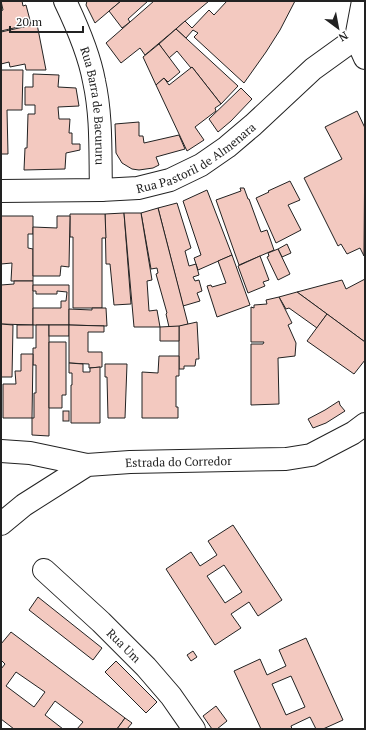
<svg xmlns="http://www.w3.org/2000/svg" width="366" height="730" viewBox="0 0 366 730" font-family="'PT Serif',serif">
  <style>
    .building { fill: #f3c9c0; stroke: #222; fill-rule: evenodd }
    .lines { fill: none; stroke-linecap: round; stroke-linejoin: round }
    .minor-casing { stroke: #222; stroke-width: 24 }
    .major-casing { stroke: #222; stroke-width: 24 }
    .minor { stroke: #fff; stroke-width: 22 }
    .major { stroke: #fff; stroke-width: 22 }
    .labels { text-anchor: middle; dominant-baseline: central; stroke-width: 3; stroke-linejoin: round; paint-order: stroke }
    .street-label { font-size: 12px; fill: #222; stroke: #fff }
  </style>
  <rect width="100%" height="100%" fill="#fff"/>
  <g class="building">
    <path d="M1 1H22L23 6 26 5 31 24 1 31V11L3 10Z"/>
    <path d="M87 1H121L95 23 86 5Z"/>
    <path d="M121 1H148L128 19 130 22 122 28 109 11Z"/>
    <path d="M154 1H209L145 55 140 48 121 63 106 43Z"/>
    <path d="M227 1H295L280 30 266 52 244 83 194 37 198 33 193 30 186 38 176 29 185 21 192 28 209 10 214 15Z"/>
    <path d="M37 24 46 70H26L25 64 10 67 9 62 1 64V32Z"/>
    <path d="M176 29 238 86 221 104 192 67 191 68 177 51 169 58 159 44Z"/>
    <path d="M159 44 180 72 168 82 164 78 156 85 143 57Z"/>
    <path d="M192 67 221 104 215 108 216 111 195 127 204 140 187 151 156 85 164 78 169 85Z"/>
    <path d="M1 70H23L22 110H7L8 154H1Z"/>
    <path d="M33 74 59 75 58 87 76 88 79 106 58 107 59 119H70L69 133H72V144H80V150L66 153 65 169 24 170 25 148H27L28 114H35V105H25V87H33Z"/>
    <path d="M241 88 252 99 231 121 218 132 209 119Z"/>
    <path d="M357 111 365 128 364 256 360 248 347 254 341 244 338 246 304 178 342 159 325 127Z"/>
    <path d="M139 122V136H143L144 143 179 135 185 149 156 157 159 165 153 168 139 170 132 169 122 163 116 153 115 124Z"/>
    <path d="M290 181 300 200 288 205 301 230 276 243 256 198 269 192 268 191Z"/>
    <path d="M240 188H244L248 199H249L261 232 267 230 274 250 239 265 216 200 241 191Z"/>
    <path d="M207 190 232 255 198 270 194 258 201 255 183 201Z"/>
    <path d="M177 203 191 248 185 251 189 266 196 264 199 275 193 277 195 281 199 280 202 291 197 293 200 301 183 306 158 208Z"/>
    <path d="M158 208 188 324 178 327H169L166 314 167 313 156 274 158 273 157 268 151 269 141 213Z"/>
    <path d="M124 213 131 304 114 305 110 264H106L105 214Z"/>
    <path d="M124 213H141L152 280 147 281 149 311 157 310 160 327H134Z"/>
    <path d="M70 214H105L106 238H102V308H73V237H70Z"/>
    <path d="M1 216H33V234H28V248L33 249V281H11L12 263 1 264Z"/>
    <path d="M57 216H70L69 267 61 266 60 276H33V227L57 228Z"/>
    <path d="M287 244 291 253 282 257 278 249Z"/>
    <path d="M278 249 290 274 278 280 267 257 269 256 268 253Z"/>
    <path d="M232 255 250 305 217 317 207 286 211 285 212 287 226 283 218 261Z"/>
    <path d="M260 256 269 280 263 282 265 286 248 293 238 266Z"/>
    <path d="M365 279V342L297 292 342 280 346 289Z"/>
    <path d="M14 281H33V325L1 324V285L14 284Z"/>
    <path d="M33 285H69V325H33V308H61V301H66L67 292 57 291V294H36V291H33Z"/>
    <path d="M297 292 327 314 317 328 289 308 286 309 279 297Z"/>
    <path d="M279 297 292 323 288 325 296 343 295 356 278 358 279 404 251 405V344H263L264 342H251V307L254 308V305L267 304 266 300Z"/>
    <path d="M92 308H106L107 326 69 325V309L92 310Z"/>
    <path d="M327 314 365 342V360L354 374 307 341Z"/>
    <path d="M197 322 199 359H196L195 366H184V369H179V326Z"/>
    <path d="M1 324 13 325 12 377H1Z"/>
    <rect x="17" y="325" width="16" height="13"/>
    <path d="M36 325H49V436L32 435V418H34V393H36V365H33V348H36Z"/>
    <rect x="49" y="325" width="20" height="11"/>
    <path d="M69 325 104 326V332H88V352H102V367L89 368V364L69 363Z"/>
    <path d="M179 326V341H160V327Z"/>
    <path d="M49 342H66V395H62V408H49Z"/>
    <path d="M21 354H33L32 418H3V384H16L15 371H21Z"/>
    <path d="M159 356H179V376H176V407H178V418H142V372L158 373Z"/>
    <path d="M69 363 83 364V372H90V368L100 367V423H71V385H72V373H69Z"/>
    <path d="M105 364H127L125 418H108L107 377H105Z"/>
    <path d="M339 401 340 405 345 411 326 423 313 428 308 419 325 410Z"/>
    <rect x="63" y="411" width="6" height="10"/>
    <path d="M233 525 282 600 258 616 249 602 231 614 241 628 215 645 166 569 191 552 200 566 217 555 208 541ZM224 565 242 592 225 603 207 576Z"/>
    <path d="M38 597 102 648 93 660 29 610Z"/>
    <path d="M11 632 125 718 117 729H77L83 722 55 701 45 715 63 729H14L1 719V669L5 664 1 660V644ZM16 672 45 692 34 707 6 686Z"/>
    <path d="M306 638 343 720 323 729H316L310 717 291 726 292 729H261L234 671 260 659 267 675 286 666 279 650ZM291 676 305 707 286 715 272 684Z"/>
    <path d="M193 651 197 657 191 661 187 655Z"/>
    <path d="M116 661 157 702 146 713 105 672Z"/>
    <path d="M216 706 227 721 217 729H212L203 716Z"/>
    <path d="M125 718 132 723 127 729H117Z"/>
  </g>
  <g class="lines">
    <defs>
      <g id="minor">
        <path id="s1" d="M65 1C77 26 89 53 94 81 102 117 100 154 101 190"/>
        <path id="s2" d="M1 191 101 190 138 188 170 180 201 165 227 147 253 125 313 69 356 38"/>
        <path d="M1 451 30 453 87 465"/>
        <path id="s3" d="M44 570 101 622 146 667 171 696 194 729"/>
      </g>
      <g id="major">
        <path d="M363 1 356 38 365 58"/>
        <path id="s4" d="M1 524 24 505 87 465 130 462 286 459 311 455 353 433 365 424"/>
      </g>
    </defs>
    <use href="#minor" class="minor-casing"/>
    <use href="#major" class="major-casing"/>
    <use href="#minor" class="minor"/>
    <use href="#major" class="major"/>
  </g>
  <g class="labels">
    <g class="street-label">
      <text stroke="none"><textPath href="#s1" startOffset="110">Rua Barra de Bacururu</textPath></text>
      <text stroke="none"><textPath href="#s2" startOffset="203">Rua Pastoril de Almenara</textPath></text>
      <text stroke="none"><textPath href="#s4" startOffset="196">Estrada do Corredor</textPath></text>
      <text stroke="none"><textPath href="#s3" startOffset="110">Rua Um</textPath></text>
    </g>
  </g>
  <rect width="366" height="730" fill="none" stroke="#222222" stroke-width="4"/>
  <g transform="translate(338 28) rotate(148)" stroke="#ffffff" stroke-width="3" paint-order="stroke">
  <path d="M0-3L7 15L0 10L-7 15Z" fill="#222222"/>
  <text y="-6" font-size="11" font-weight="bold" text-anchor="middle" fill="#222222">N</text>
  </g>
  <path d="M10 26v6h73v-6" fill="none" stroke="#222222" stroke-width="2"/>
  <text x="16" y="26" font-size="12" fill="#222222" stroke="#ffffff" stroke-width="3" paint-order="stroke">20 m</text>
</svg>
